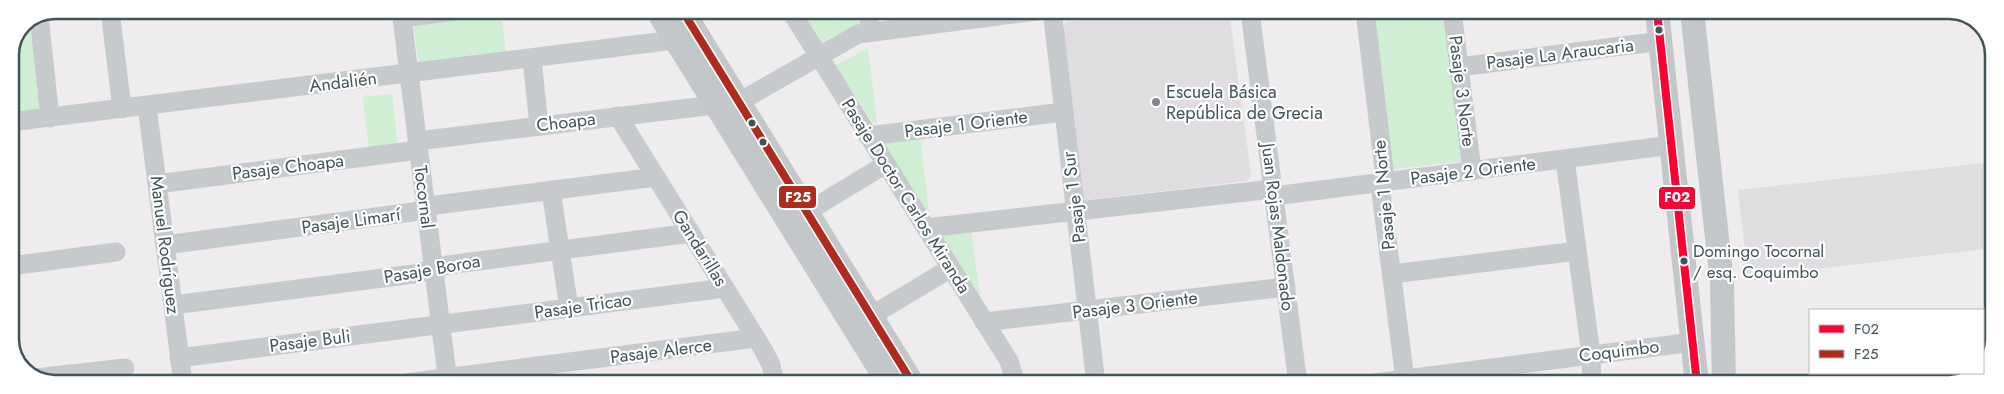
<svg xmlns="http://www.w3.org/2000/svg" width="2004" height="394" viewBox="0 0 2004 394" font-family="Jost,sans-serif">
  <style>
    .education { fill: #dfdddf }
    .green { fill: #cfeed4 }
    .lines { fill: none; stroke-linecap: round; stroke-linejoin: round }
    .minor { stroke: #c6cacc; stroke-width: 19 }
    .major { stroke: #c3c7ca; stroke-width: 24 }
    .bus-1-casing { stroke: #fff; stroke-width: 11 }
    .bus-2-casing { stroke: #fff; stroke-width: 11 }
    .bus-1 { stroke: #f03; stroke-width: 8 }
    .bus-2 { stroke: #af2b1e; stroke-width: 8 }
    .bus-dot { fill: #43535a; stroke: #fff; stroke-width: 2 }
    .poi-dot { fill: #7f898d; stroke: #fff; stroke-width: 2 }
    .labels { text-anchor: middle; dominant-baseline: central; stroke-width: 4.5; stroke-linejoin: round; paint-order: stroke }
    .bus-label { font-size: 17px; fill: #43535a; stroke: #fff; text-anchor: start }
    .street-label { font-size: 18px; fill: #43535a; stroke: #fff }
    .poi-label { font-size: 18px; fill: #43535a; stroke: #fff; text-anchor: start }
    .rim { fill: none; stroke: #43535a; stroke-width: 2.5 }
    .line-badge { stroke: #fff; stroke-width: 2 }
    .badge-label { font-size: 14px; text-anchor: middle; font-weight: bold; fill: #fff }
  </style>
  <rect width="100%" height="100%" fill="#eeeced"/>
  <g class="education">
    <path d="M1167 10H1229L1251 174 1248 181 1085 200 1079 193 1062 29 1066 22Z"/>
    <path d="M1993 162V248L1748 277 1738 190Z"/>
  </g>
  <g class="green">
    <path d="M486 10H501L506 54 419 65 413 20Z"/>
    <path d="M798 10H858L859 24 819 44Z"/>
    <path d="M1370 11H1447L1465 161 1388 170Z"/>
    <path d="M31 19 43 104 35 111 10 114V54L23 23Z"/>
    <path d="M868 48 877 123 874 124 835 66Z"/>
    <path d="M392 94 398 148 369 151 363 97Z"/>
    <path d="M920 137 929 211 926 213 880 140Z"/>
    <path d="M971 230 981 304 932 233Z"/>
  </g>
  <g class="lines">
    <g class="minor">
      <path d="M110 10 122 109"/>
      <path d="M401 10 448 383"/>
      <path d="M790 10 1009 361 1016 384"/>
      <path d="M868 10 870 31"/>
      <path d="M1052 10 1096 384"/>
      <path d="M1250 11 1298 384"/>
      <path d="M1365 11 1384 169 1381 193 1405 379"/>
      <path d="M1452 11 1472 171"/>
      <path d="M39 16 50 118"/>
      <path d="M402 18 462 10"/>
      <path d="M532 59 539 126"/>
      <path d="M1459 67 1661 41"/>
      <path d="M147 106 183 383"/>
      <path d="M618 116 764 351 771 365 775 384"/>
      <path d="M10 122 675 40"/>
      <path d="M868 136 1064 112"/>
      <path d="M417 141 739 102 858 34 1044 10"/>
      <path d="M1565 159 1591 355 1592 384"/>
      <path d="M157 184 418 150"/>
      <path d="M551 191 569 308"/>
      <path d="M1274 196 1672 145"/>
      <path d="M807 212 886 164"/>
      <path d="M926 228 1273 189"/>
      <path d="M165 245 413 212 436 205 656 177"/>
      <path d="M10 266 116 252"/>
      <path d="M1392 274 1577 251"/>
      <path d="M173 305 414 274 448 265 691 233"/>
      <path d="M871 316 951 268"/>
      <path d="M984 322 1286 287"/>
      <path d="M179 358 725 288"/>
      <path d="M36 378 125 368"/>
      <path d="M406 383 756 338"/>
      <path d="M1367 384 1693 342"/>
    </g>
    <g class="major">
      <path d="M657 10 889 384"/>
      <path d="M682 10 913 384"/>
      <path d="M1657 11 1697 384"/>
      <path d="M1692 11 1722 283 1724 384"/>
    </g>
    <defs>
      <path id="bus-1" d="M1657 11 1697 384"/>
      <path id="bus-2" d="M682 10 913 384"/>
    </defs>
    <use href="#bus-1" class="bus-1-casing"/>
    <use href="#bus-2" class="bus-2-casing"/>
    <use href="#bus-1" class="bus-1"/>
    <use href="#bus-2" class="bus-2"/>
  </g>
  <g class="bus-dot">
    <circle cx="1659" cy="30" r="4.5"/>
    <circle cx="752" cy="123" r="4.5"/>
    <circle cx="763" cy="142" r="4.5"/>
    <circle cx="1684" cy="261" r="4.5"/>
  </g>
  <circle class="poi-dot" cx="1156" cy="102" r="5"/>
  <g class="labels">
    <g class="bus-label">
      <text x="1693" y="251">Domingo Tocornal<tspan x="1693" dy="21">/ esq. Coquimbo</tspan></text>
    </g>
    <g class="street-label">
      <text transform="translate(1560 54) rotate(-7)">Pasaje La Araucaria</text>
      <text transform="translate(343 82) rotate(-7)">Andalién</text>
      <text transform="translate(1462 91) rotate(83)">Pasaje 3 Norte</text>
      <text transform="translate(566 122) rotate(-7)">Choapa</text>
      <text transform="translate(966 124) rotate(-7)">Pasaje 1 Oriente</text>
      <text transform="translate(288 167) rotate(-7)">Pasaje Choapa</text>
      <text transform="translate(1473 171) rotate(-7)">Pasaje 2 Oriente</text>
      <text transform="translate(1384 195) rotate(-95)">Pasaje 1 Norte</text>
      <text transform="translate(906 196) rotate(58)">Pasaje Doctor Carlos Miranda</text>
      <text transform="translate(424 197) rotate(83)">Tocornal</text>
      <text transform="translate(1074 197) rotate(-97)">Pasaje 1 Sur</text>
      <text transform="translate(351 221) rotate(-8)">Pasaje Limarí</text>
      <text transform="translate(1278 227) rotate(83)">Juan Rojas Maldonado</text>
      <text transform="translate(165 245) rotate(83)">Manuel Rodríguez</text>
      <text transform="translate(700 248) rotate(58)">Gandarillas</text>
      <text transform="translate(432 269) rotate(-10)">Pasaje Boroa</text>
      <text transform="translate(1135 305) rotate(-7)">Pasaje 3 Oriente</text>
      <text transform="translate(583 306) rotate(-8)">Pasaje Tricao</text>
      <text transform="translate(310 341) rotate(-7)">Pasaje Buli</text>
      <text transform="translate(661 351) rotate(-7)">Pasaje Alerce</text>
      <text transform="translate(1619 351) rotate(-7)">Coquimbo</text>
    </g>
    <g class="poi-label">
      <text x="1166" y="92">Escuela Básica<tspan x="1166" dy="21">República de Grecia</tspan></text>
    </g>
  </g>
  <path d="M0 0H2004V394H0ZM55 19H1949A36 36 0 0 1 1985 55V339A36 36 0 0 1 1949 375H55A36 36 0 0 1 19 339V55A36 36 0 0 1 55 19Z" fill="#fff" fill-rule="evenodd"/>
  <path class="rim" d="M55 19H1949A36 36 0 0 1 1985 55V339A36 36 0 0 1 1949 375H55A36 36 0 0 1 19 339V55A36 36 0 0 1 55 19Z"/>
  <g class="line-badge">
    <rect x="778" y="185" width="39" height="24" rx="5" fill="#af2b1e"/>
    <rect x="1658" y="186" width="38" height="24" rx="5" fill="#f03"/>
  </g>
  <g class="badge-label">
    <text x="798" y="202">F25</text>
    <text x="1677" y="202">F02</text>
  </g>
  <rect x="1809" y="309" width="175" height="65" fill="#ffffff" stroke="#b4babd"/>
  <rect x="1819" y="325" width="25" height="8" fill="#ff0033" stroke="#b4babd"/>
  <text x="1854" y="334" font-size="15" fill="#43535a">F02</text>
  <rect x="1819" y="350" width="25" height="8" fill="#af2b1e" stroke="#b4babd"/>
  <text x="1854" y="359" font-size="15" fill="#43535a">F25</text>
</svg>
